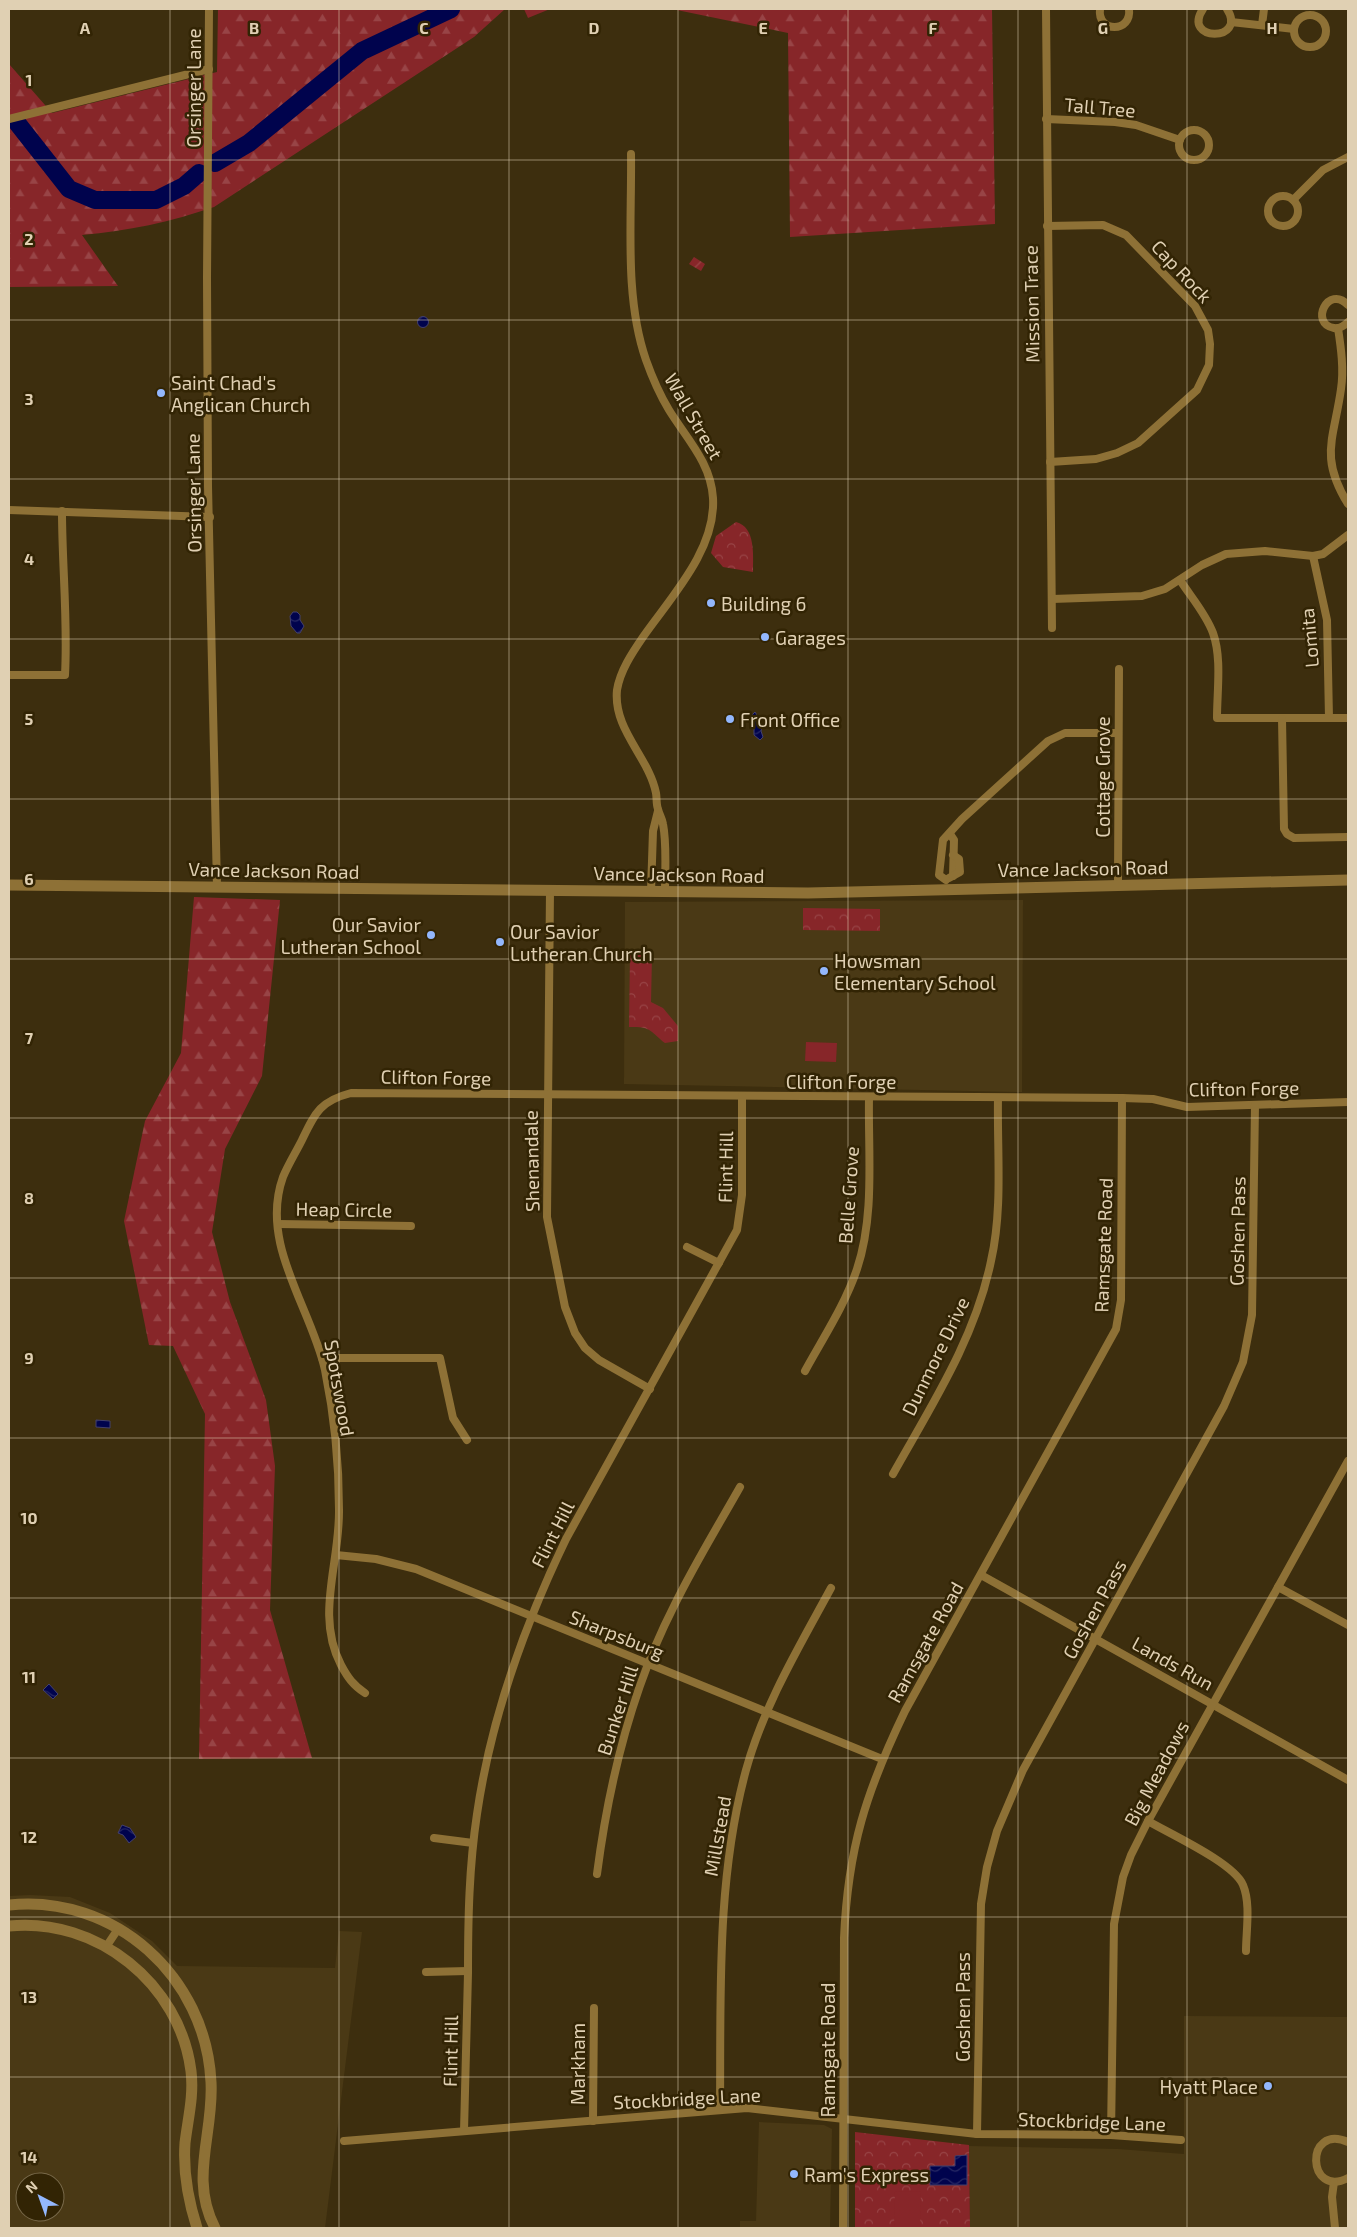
<svg xmlns="http://www.w3.org/2000/svg" width="1357" height="2237" viewBox="0 0 1357 2237" font-family="'Exo 2',sans-serif">
  <style>
    .built { fill: #4a3915; fill-rule: evenodd }
    .forest { fill: url(#forest-firs) }
    .park { fill: url(#park-crowns) }
    .garden { fill: url(#garden-furrows) }
    .pitch { fill: #872629 }
    .water { fill: url(#water-waves); stroke: #43406c }
    .lines { fill: none; stroke-linecap: round; stroke-linejoin: round }
    .river { stroke: #00034d; stroke-width: 18 }
    .street { stroke: #8e7136; stroke-width: 8 }
    .secondary { stroke: #8e7136; stroke-width: 11 }
    .grid { fill: none; stroke: #e0d0b3; stroke-width: 1; stroke-opacity: 0.55 }
    .poi-dot { fill: #93b7fd; stroke: #322404; stroke-width: 2 }
    .labels { text-anchor: middle; dominant-baseline: central; stroke-width: 5; stroke-linejoin: round; paint-order: stroke }
    .street-label { font-size: 19px; fill: #e0d0b3; stroke: #322404 }
    .poi-label { font-size: 19px; fill: #e0d0b3; stroke: #322404; text-anchor: start }
    .grid-label { font-size: 16px; text-anchor: middle; font-weight: bold; fill: #e0d0b3; stroke: #322404; stroke-width: 5; stroke-linejoin: round; paint-order: stroke }
  </style>
  <defs>
    <pattern id="forest-firs" width="22" height="20" patternUnits="userSpaceOnUse" patternTransform="scale(1.25)"><rect width="22" height="20" fill="#872629"/><path d="M5 1l3.5 6h-7zM16 11l3.5 6h-7z" fill="#984446"/></pattern>
    <pattern id="park-crowns" width="20" height="18" patternUnits="userSpaceOnUse" patternTransform="scale(1.25)"><rect width="20" height="18" fill="#872629"/><path d="M2 6a3 3 0 1 1 6 0M12 15a3 3 0 1 1 6 0" fill="none" stroke="#984446"/></pattern>
    <pattern id="garden-furrows" width="10" height="10" patternUnits="userSpaceOnUse" patternTransform="scale(1.25)"><rect width="10" height="10" fill="#872629"/><path d="M-1 1l2-2M0 10L10 0M9 11l2-2" fill="none" stroke="#984446"/></pattern>
    <pattern id="water-waves" width="16" height="10" patternUnits="userSpaceOnUse" patternTransform="scale(1.25)"><rect width="16" height="10" fill="#00034d"/><path d="M0 5q4-4 8 0t8 0" fill="none" stroke="#252764"/></pattern>
  </defs>
  <rect width="100%" height="100%" fill="#3d2e0e"/>
  <g class="built">
    <path d="M1023 900 1022 1092 624 1084 625 902Z"/>
    <path d="M30 1895 70 1897 110 1913 152 1941 177 1966 335 1968 339 1931 362 1932 325 2228H9V1896ZM25 2182H55V2212H25Z"/>
    <path d="M1184 2016 1348 2017V2228H970L969 2146 1118 2149 1184 2154Z"/>
    <path d="M759 2122 824 2125 832 2129 830 2228H740V2221H756Z"/>
  </g>
  <g class="forest">
    <path d="M218 9H505L474 37 214 207C170 222 128 231 82 235L118 286 9 287V64L52 113 217 72Z"/>
    <path d="M672 9H992L995 224 790 237 788 33Z"/>
    <path d="M194 897 280 900 262 1076 225 1149 212 1232 230 1302 266 1400 275 1466 270 1610 312 1758 199 1759 205 1414 173 1346 149 1345 124 1221 145 1121 181 1053Z"/>
  </g>
  <g class="park">
    <path d="M736 522C756 527 753 556 753 572L723 567 711 553 716 536Z"/>
    <path d="M803 908 880 909V931L803 930Z"/>
    <path d="M630 954 652 955 651 1002 663 1008 678 1026V1041L665 1043C650 1031 651 1026 629 1027Z"/>
    <path d="M855 2132 969 2145 970 2228H855Z"/>
  </g>
  <path class="garden" d="M694 257 705 264 701 271 689 264Z"/>
  <g class="pitch">
    <path d="M524 9H550L528 18Z"/>
    <path d="M806 1042 837 1043 836 1062 805 1061Z"/>
    <path d="M895 2191 921 2192 920 2228H894Z"/>
  </g>
  <g class="water">
    <circle cx="423" cy="322" r="5.5"/>
    <path d="M293 612H297L300 615V620L304 626 300 633H297L291 626 290 616Z"/>
    <path d="M755 712 763 725 761 731 763 737 760 740 754 735V725L749 718Z"/>
    <path d="M96 1420 110 1421V1428L96 1427Z"/>
    <path d="M49 1684 58 1694 53 1699 43 1690Z"/>
    <path d="M122 1825 130 1828 136 1837 129 1843 123 1835 118 1833Z"/>
    <path d="M967 2155V2185H930V2166H955V2156Z"/>
  </g>
  <g class="lines">
    <g class="river">
      <path d="M18 124 69 189 95 200H156L184 186 199 173"/>
      <path d="M215 163 249 143 362 51 451 9"/>
    </g>
    <g class="street">
      <path d="M209 9 207 278 208 486 217 887"/>
      <path d="M1046 9 1052 628"/>
      <path d="M1100 9C1097 33 1132 33 1129 9"/>
      <path d="M1203 9C1181 42 1248 42 1227 9"/>
      <circle cx="1310" cy="31" r="16"/>
      <path d="M1231 22 1294 29"/>
      <path d="M1262 25 1264 9"/>
      <path d="M9 119 209 69"/>
      <path d="M1046 119 1115 122 1136 125 1180 140"/>
      <circle cx="1194" cy="145" r="15"/>
      <path d="M631 154C632 220 624 297 646 360 652 377 660 395 669 410 687 439 711 463 713 498 716 550 671 597 643 637 632 653 620 671 617 690 613 730 649 757 656 793 657 798 656 804 658 809 659 814 662 818 663 824 667 845 665 869 665 891"/>
      <circle cx="1283" cy="211" r="15"/>
      <path d="M1293 200 1323 170 1348 157"/>
      <path d="M1047 226 1103 225 1126 235 1195 306 1208 330 1210 344 1209 365 1197 390 1138 443 1117 453 1096 459 1050 462"/>
      <path d="M1348 305C1328 284 1309 324 1334 328 1340 329 1344 326 1348 322"/>
      <path d="M1338 328C1341 348 1344 369 1341 389 1334 439 1319 457 1348 504"/>
      <path d="M9 510 210 517"/>
      <path d="M1313 556 1327 620 1329 718"/>
      <path d="M1180 580C1191 597 1206 614 1213 633 1222 658 1217 691 1217 718H1348"/>
      <path d="M1052 599 1142 596 1165 589 1202 565 1226 554 1265 551 1313 556 1323 554 1348 535"/>
      <path d="M9 675H65C68 620 62 566 62 511"/>
      <path d="M1282 719 1284 829 1287 834 1294 838 1348 837"/>
      <path d="M950 834 954 840 953 876"/>
      <path d="M949 878 960 872 959 859 953 855"/>
      <path d="M946 880 939 875 943 840 962 819 1048 741 1065 733H1118"/>
      <path d="M1118 885 1119 669"/>
      <path d="M550 890 547 1217 565 1307 575 1333 585 1348 599 1360 650 1389"/>
      <path d="M651 891 653 831 658 811"/>
      <path d="M278 1224 411 1226"/>
      <path d="M687 1247 719 1263"/>
      <path d="M322 1358H440L453 1418 467 1440"/>
      <path d="M805 1371C823 1338 845 1305 857 1269 875 1215 868 1154 869 1098"/>
      <path d="M893 1474C931 1406 975 1339 991 1261 1003 1209 997 1151 998 1098"/>
      <path d="M336 1555 376 1559 416 1569 882 1759"/>
      <path d="M981 1575 1348 1780"/>
      <path d="M1278 1587 1348 1625"/>
      <path d="M365 1693C353 1685 348 1678 341 1665 315 1615 340 1564 339 1509 339 1464 334 1414 325 1370 311 1307 259 1244 283 1177 288 1165 296 1152 302 1140 315 1113 320 1101 351 1093L1122 1098 1153 1099 1187 1107 1348 1102"/>
      <path d="M1148 1821C1170 1834 1234 1863 1243 1885 1251 1904 1246 1931 1246 1951"/>
      <path d="M434 1838 473 1843"/>
      <path d="M597 1874C609 1781 631 1690 674 1606 694 1565 718 1526 740 1487"/>
      <path d="M106 1947 118 1929"/>
      <path d="M426 1972 468 1971"/>
      <path d="M720 2109C721 1995 716 1880 746 1770 764 1705 799 1647 831 1588"/>
      <path d="M593 2121 594 2008"/>
      <path d="M464 2131C465 2078 467 2026 468 1973 468 1919 469 1867 477 1814 491 1718 524 1626 566 1539L737 1230 742 1195V1096"/>
      <path d="M977 2134 981 1904 987 1867 997 1831 1023 1770 1224 1406 1243 1362 1252 1315 1255 1105"/>
      <path d="M1111 2135 1114 1924 1123 1877 1131 1855 1148 1821 1348 1461"/>
      <path d="M344 2141 747 2108 977 2134 1111 2135 1181 2140"/>
      <path d="M1348 2142C1304 2123 1307 2199 1348 2178"/>
      <path d="M1334 2182 1332 2197 1335 2228"/>
      <path d="M843 2228 844 1938C848 1848 866 1792 905 1711L1116 1329 1121 1300 1122 1098"/>
    </g>
    <g class="secondary">
      <path d="M9 885 808 893 1348 880"/>
      <path d="M9 1905C115 1894 206 1977 211 2082 214 2133 189 2179 215 2228"/>
      <path d="M9 1926C97 1917 180 1984 191 2071 194 2096 188 2118 185 2143 183 2172 188 2200 197 2228"/>
    </g>
  </g>
  <path class="grid" d="M170 9V2228M339 9V2228M509 9V2228M678 9V2228M848 9V2228M1018 9V2228M1187 9V2228M9 160H1348M9 320H1348M9 479H1348M9 639H1348M9 799H1348M9 959H1348M9 1118H1348M9 1278H1348M9 1438H1348M9 1598H1348M9 1758H1348M9 1917H1348M9 2077H1348"/>
  <g class="poi-dot">
    <circle cx="161" cy="393" r="5"/>
    <circle cx="711" cy="603" r="5"/>
    <circle cx="765" cy="637" r="5"/>
    <circle cx="730" cy="719" r="5"/>
    <circle cx="431" cy="935" r="5"/>
    <circle cx="500" cy="942" r="5"/>
    <circle cx="824" cy="971" r="5"/>
    <circle cx="1268" cy="2086" r="5"/>
    <circle cx="794" cy="2174" r="5"/>
  </g>
  <g class="labels">
    <g class="street-label">
      <text transform="translate(193 88) rotate(-90)">Orsinger Lane</text>
      <text transform="translate(1100 107) rotate(5)">Tall Tree</text>
      <text transform="translate(1182 271) rotate(47)">Cap Rock</text>
      <text transform="translate(1031 304) rotate(-91)">Mission Trace</text>
      <text transform="translate(694 416) rotate(60)">Wall Street</text>
      <text transform="translate(193 493) rotate(-91)">Orsinger Lane</text>
      <text transform="translate(1309 638) rotate(-95)">Lomita</text>
      <text transform="translate(1102 777) rotate(-90)">Cottage Grove</text>
      <text transform="translate(1083 868) rotate(-1)">Vance Jackson Road</text>
      <text transform="translate(274 870) rotate(1)">Vance Jackson Road</text>
      <text transform="translate(679 874) rotate(1)">Vance Jackson Road</text>
      <text transform="translate(436 1077) rotate(1)">Clifton Forge</text>
      <text x="841" y="1081">Clifton Forge</text>
      <text transform="translate(1244 1088) rotate(-1)">Clifton Forge</text>
      <text transform="translate(531 1161) rotate(-91)">Shenandale</text>
      <text transform="translate(725 1167) rotate(-89)">Flint Hill</text>
      <text transform="translate(848 1195) rotate(-86)">Belle Grove</text>
      <text transform="translate(344 1209) rotate(1)">Heap Circle</text>
      <text transform="translate(1237 1231) rotate(-89)">Goshen Pass</text>
      <text transform="translate(1103 1245) rotate(-88)">Ramsgate Road</text>
      <text transform="translate(935 1356) rotate(-64)">Dunmore Drive</text>
      <text transform="translate(340 1388) rotate(80)">Spotswood</text>
      <text transform="translate(552 1534) rotate(-63)">Flint Hill</text>
      <text transform="translate(1094 1609) rotate(-61)">Goshen Pass</text>
      <text transform="translate(617 1634) rotate(22)">Sharpsburg</text>
      <text transform="translate(925 1642) rotate(-61)">Ramsgate Road</text>
      <text transform="translate(1173 1663) rotate(29)">Lands Run</text>
      <text transform="translate(617 1710) rotate(-72)">Bunker Hill</text>
      <text transform="translate(1156 1773) rotate(-62)">Big Meadows</text>
      <text transform="translate(717 1836) rotate(-80)">Millstead</text>
      <text transform="translate(962 2007) rotate(-90)">Goshen Pass</text>
      <text transform="translate(827 2050) rotate(-90)">Ramsgate Road</text>
      <text transform="translate(450 2051) rotate(-89)">Flint Hill</text>
      <text transform="translate(577 2064) rotate(-90)">Markham</text>
      <text transform="translate(687 2098) rotate(-3)">Stockbridge Lane</text>
      <text transform="translate(1092 2121) rotate(2)">Stockbridge Lane</text>
    </g>
    <g class="poi-label">
      <text x="171" y="382">Saint Chad's<tspan x="171" dy="22">Anglican Church</tspan></text>
      <text x="721" y="603">Building 6</text>
      <text x="775" y="637">Garages</text>
      <text x="740" y="719">Front Office</text>
      <text x="421" y="924" text-anchor="end">Our Savior<tspan x="421" dy="22">Lutheran School</tspan></text>
      <text x="510" y="931">Our Savior<tspan x="510" dy="22">Lutheran Church</tspan></text>
      <text x="834" y="960">Howsman<tspan x="834" dy="22">Elementary School</tspan></text>
      <text x="1258" y="2086" text-anchor="end">Hyatt Place</text>
      <text x="804" y="2174">Ram's Express</text>
    </g>
  </g>
  <g class="grid-label">
    <text x="85" y="34">A</text>
    <text x="254" y="34">B</text>
    <text x="424" y="34">C</text>
    <text x="594" y="34">D</text>
    <text x="763" y="34">E</text>
    <text x="933" y="34">F</text>
    <text x="1103" y="34">G</text>
    <text x="1272" y="34">H</text>
    <text x="29" y="86">1</text>
    <text x="29" y="245">2</text>
    <text x="29" y="405">3</text>
    <text x="29" y="565">4</text>
    <text x="29" y="725">5</text>
    <text x="29" y="885">6</text>
    <text x="29" y="1044">7</text>
    <text x="29" y="1204">8</text>
    <text x="29" y="1364">9</text>
    <text x="29" y="1524">10</text>
    <text x="29" y="1683">11</text>
    <text x="29" y="1843">12</text>
    <text x="29" y="2003">13</text>
    <text x="29" y="2163">14</text>
  </g>
  <rect width="1357" height="2237" fill="none" stroke="#e0d0b3" stroke-width="20"/>
  <g transform="translate(40 2197) rotate(319)"><circle r="24" fill="#322404" stroke="#78694a"/>
  <path d="M0-4L9 19L0 12L-9 19Z" fill="#93b7fd"/>
  <text y="-8" font-size="14" font-weight="bold" text-anchor="middle" fill="#e0d0b3">N</text>
  </g>
</svg>
